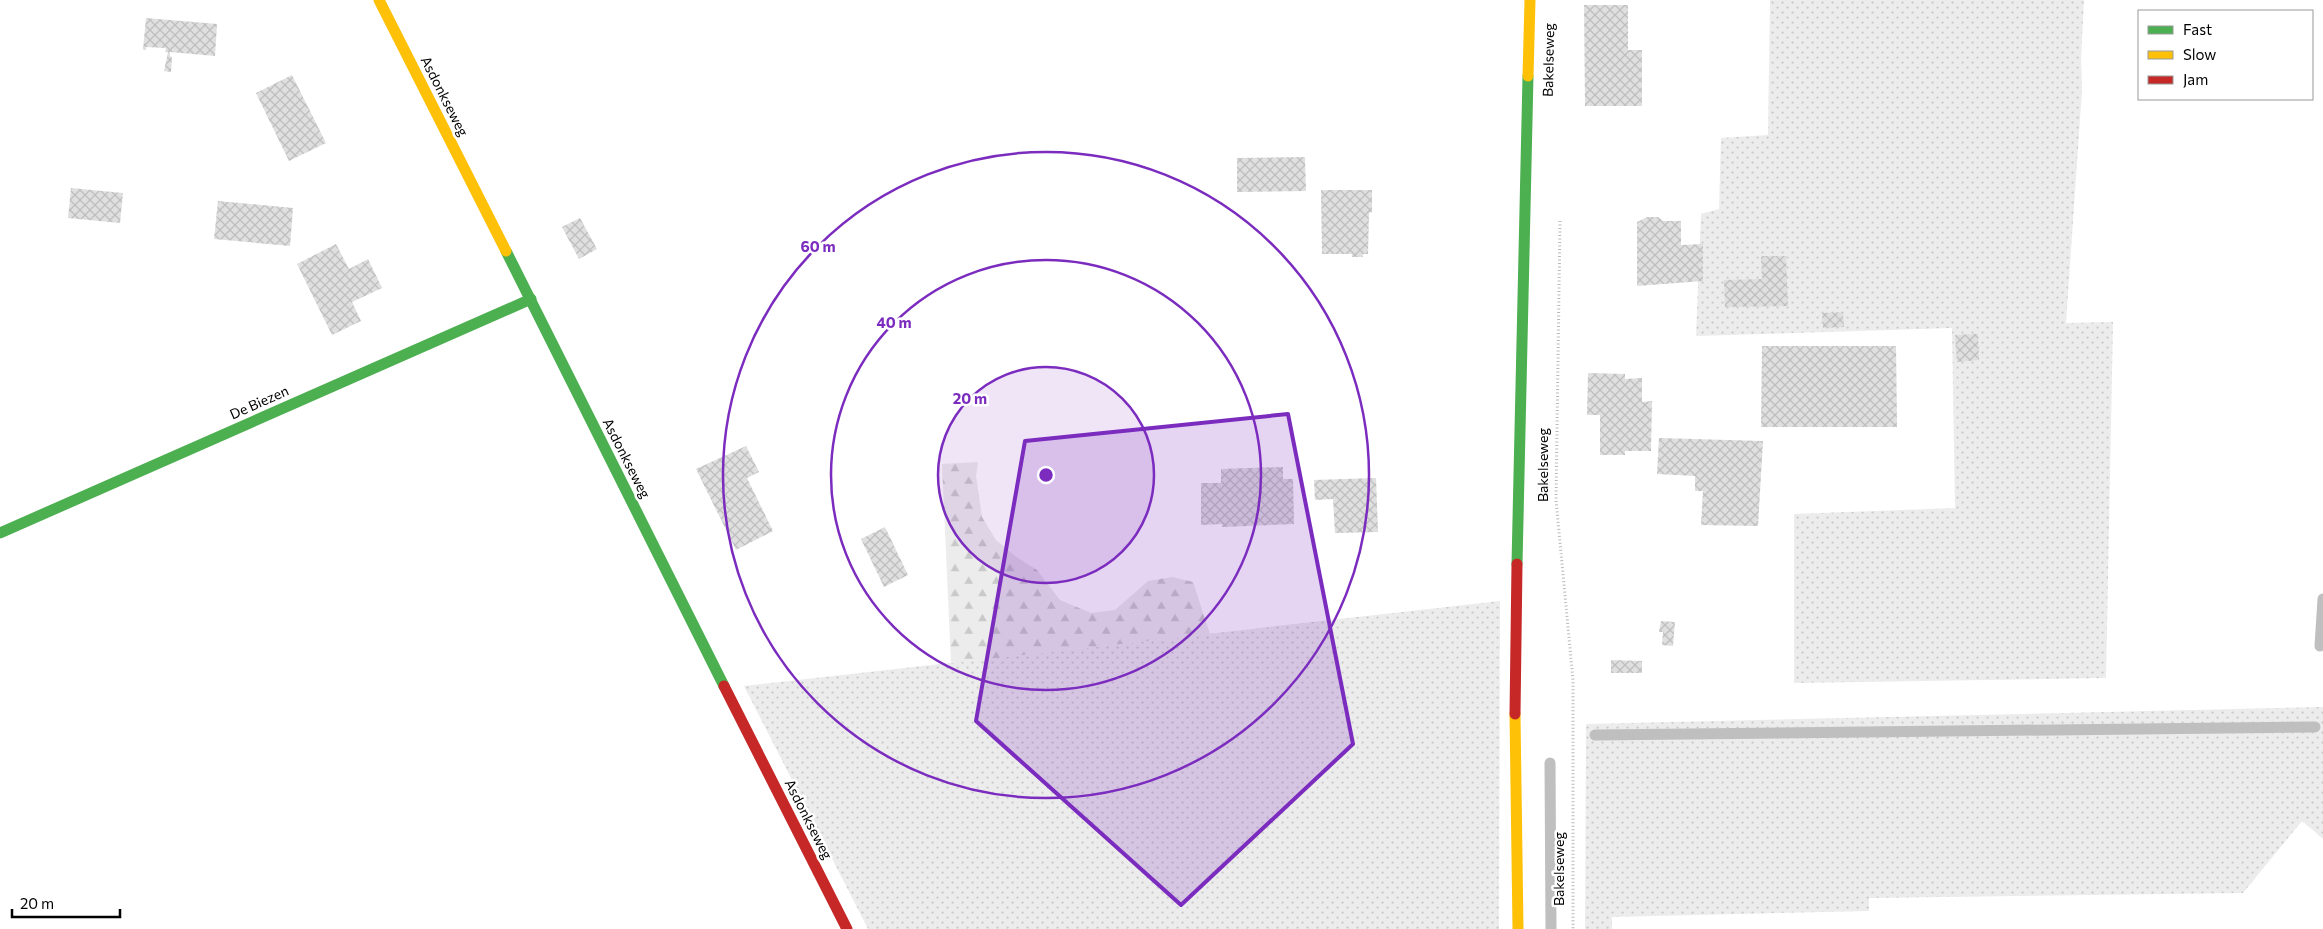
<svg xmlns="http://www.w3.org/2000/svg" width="2323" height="929" viewBox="0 0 2323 929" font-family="Commissioner,sans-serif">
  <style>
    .grass { fill: url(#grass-dots) }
    .forest { fill: url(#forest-firs) }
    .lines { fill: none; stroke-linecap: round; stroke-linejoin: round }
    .stream { stroke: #bfbfbf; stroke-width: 11 }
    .building { fill: url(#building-cross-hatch) }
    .path { stroke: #b9b9b9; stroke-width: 3; stroke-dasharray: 1 2.5; stroke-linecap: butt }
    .fast { stroke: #4caf50; stroke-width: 11 }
    .slow { stroke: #ffc107; stroke-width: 11 }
    .jam { stroke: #c62828; stroke-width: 11 }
    .marked { fill: #7b2cbf; fill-opacity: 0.2; stroke: #7b2cbf; stroke-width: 4; stroke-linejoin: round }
    .ring { fill: none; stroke: #7b2cbf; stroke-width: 2.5 }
    .labels { text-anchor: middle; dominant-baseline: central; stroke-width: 5; stroke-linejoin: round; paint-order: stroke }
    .street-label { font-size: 14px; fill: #000; stroke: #fff }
    .centre { fill: #7b2cbf; stroke: #fff; stroke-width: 2.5 }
    .ring-label { font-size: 15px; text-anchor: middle; font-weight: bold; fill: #7b2cbf; stroke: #fff; stroke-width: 5; stroke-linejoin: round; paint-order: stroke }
  </style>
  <defs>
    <pattern id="grass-dots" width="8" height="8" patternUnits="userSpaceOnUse" patternTransform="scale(1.25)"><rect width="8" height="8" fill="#ececec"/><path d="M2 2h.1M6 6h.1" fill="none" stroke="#c9c9c9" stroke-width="1.8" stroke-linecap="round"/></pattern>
    <pattern id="forest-firs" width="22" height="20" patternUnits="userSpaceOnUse" patternTransform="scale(1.25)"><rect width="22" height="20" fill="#ececec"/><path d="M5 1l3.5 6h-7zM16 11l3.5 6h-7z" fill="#c9c9c9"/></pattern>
    <pattern id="building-cross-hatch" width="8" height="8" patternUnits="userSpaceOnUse" patternTransform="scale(1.25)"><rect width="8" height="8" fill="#dfdfdf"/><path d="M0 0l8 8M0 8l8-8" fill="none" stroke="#bebebe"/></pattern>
  </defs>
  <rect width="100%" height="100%" fill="#fff"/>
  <g class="grass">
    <path d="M1770 0H2084L2081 58 2082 90 2066 323 2113 322 2106 678 1794 683V514L1955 508 1952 328 1696 336 1701 214 1719 209 1721 138 1768 135Z"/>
    <path d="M1500 601 1499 929H868L744 686Z"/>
    <path d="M2323 707V839L2302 821 2243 893 1869 898V911L1612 917V929H1585L1586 724Z"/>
  </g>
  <path class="forest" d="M978 462 976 476 982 517 996 540 1015 556 1037 570 1060 600 1091 613 1115 610 1148 581 1172 577 1193 582 1210 634 951 663 942 464Z"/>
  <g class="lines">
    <g class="stream">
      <path d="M2320 646 2323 599"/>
      <path d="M1595 735 2315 727"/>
      <path d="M1550 763 1551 929"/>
    </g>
  </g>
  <g class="building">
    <path d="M1584 5H1628V50H1642V106H1585Z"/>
    <path d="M146 18 217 24 215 56 170 52V56L172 57 171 72 164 71 168 52H165L166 48 146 47V50H143Z"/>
    <path d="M292 75 326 143 289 161 256 93Z"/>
    <path d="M1305 157 1306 191 1237 192V158Z"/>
    <path d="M71 188 123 193 120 223 68 218Z"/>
    <path d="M1321 190H1372V212L1369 213 1368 254H1363V257H1352V254H1322Z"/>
    <path d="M218 201 293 208 290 246 214 239Z"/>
    <path d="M1647 217H1658L1663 221H1681V245L1703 244V281L1637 286V222Z"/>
    <path d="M580 218 597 249 579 259 562 227Z"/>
    <path d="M336 244 349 269 368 259 382 288 352 302 361 321 332 335 297 264Z"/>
    <path d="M1761 256H1786L1788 306 1725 307 1724 280 1762 279Z"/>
    <path d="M1843 312 1844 327 1823 328 1822 313Z"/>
    <path d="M1978 334 1979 360 1957 362 1955 335Z"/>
    <path d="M1762 346H1896L1897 427H1761Z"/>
    <path d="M1588 373 1625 374V379L1642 378V402L1652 401 1651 451H1625V455H1600V415H1587Z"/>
    <path d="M1659 438 1763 441 1758 526 1701 525 1703 491H1695V476L1657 474Z"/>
    <path d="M746 446 759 472 747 478 773 531 736 550 696 469Z"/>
    <path d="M1283 467V479H1293L1294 524 1222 527V524L1201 525V483H1221V469Z"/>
    <path d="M1376 478 1378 532 1335 533 1333 499 1315 500 1314 480Z"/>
    <path d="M885 527 908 575 884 587 861 539Z"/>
    <path d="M1661 621 1675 622 1673 646 1662 645 1663 632H1659Z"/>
    <path d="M1611 660 1642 661V673H1611Z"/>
  </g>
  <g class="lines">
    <path class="path" d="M1560 221 1556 500 1573 680V929"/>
    <g class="fast">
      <path d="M506 251 724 686"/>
      <path d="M0 533 531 299"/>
      <path d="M1517 564 1528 76"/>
    </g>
    <g class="slow">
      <path d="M379 0 506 251"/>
      <path d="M1528 76 1530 0"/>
      <path d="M1515 714 1518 929"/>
    </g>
    <g class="jam">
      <path d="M724 686 847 929"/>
      <path d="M1515 714 1517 564"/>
    </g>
  </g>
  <path class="marked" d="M1288 414 1353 744 1181 905 976 721 1025 441Z"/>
  <circle cx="1046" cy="475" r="108" fill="#7b2cbf" fill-opacity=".12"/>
  <g class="ring">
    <circle cx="1046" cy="475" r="108"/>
    <circle cx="1046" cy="475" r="215"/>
    <circle cx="1046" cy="475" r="323"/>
  </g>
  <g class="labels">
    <g class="street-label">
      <text transform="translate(1548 60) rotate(-89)">Bakelseweg</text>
      <text transform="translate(445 96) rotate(63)">Asdonkseweg</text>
      <text transform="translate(259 402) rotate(-24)">De Biezen</text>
      <text transform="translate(627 458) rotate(63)">Asdonkseweg</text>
      <text transform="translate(1542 465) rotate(-90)">Bakelseweg</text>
      <text transform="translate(809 819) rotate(63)">Asdonkseweg</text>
      <text transform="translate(1558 869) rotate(-90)">Bakelseweg</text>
    </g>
  </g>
  <circle cx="1046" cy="475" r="8" class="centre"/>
  <g class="ring-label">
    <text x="818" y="252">60 m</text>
    <text x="894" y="328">40 m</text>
    <text x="970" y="404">20 m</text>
  </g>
  <rect x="2138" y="10" width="175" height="90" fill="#ffffff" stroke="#999999"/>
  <rect x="2148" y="26" width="25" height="8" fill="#4caf50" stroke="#999999"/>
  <text x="2183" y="35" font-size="15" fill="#000000">Fast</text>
  <rect x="2148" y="51" width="25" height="8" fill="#ffc107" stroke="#999999"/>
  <text x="2183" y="60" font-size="15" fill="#000000">Slow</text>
  <rect x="2148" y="76" width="25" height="8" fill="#c62828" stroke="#999999"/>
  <text x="2183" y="85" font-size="15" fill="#000000">Jam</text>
  <path d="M12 909v8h108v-8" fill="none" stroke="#000000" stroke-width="2.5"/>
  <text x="20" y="909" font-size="15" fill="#000000" stroke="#ffffff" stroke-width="4" paint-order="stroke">20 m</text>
</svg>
